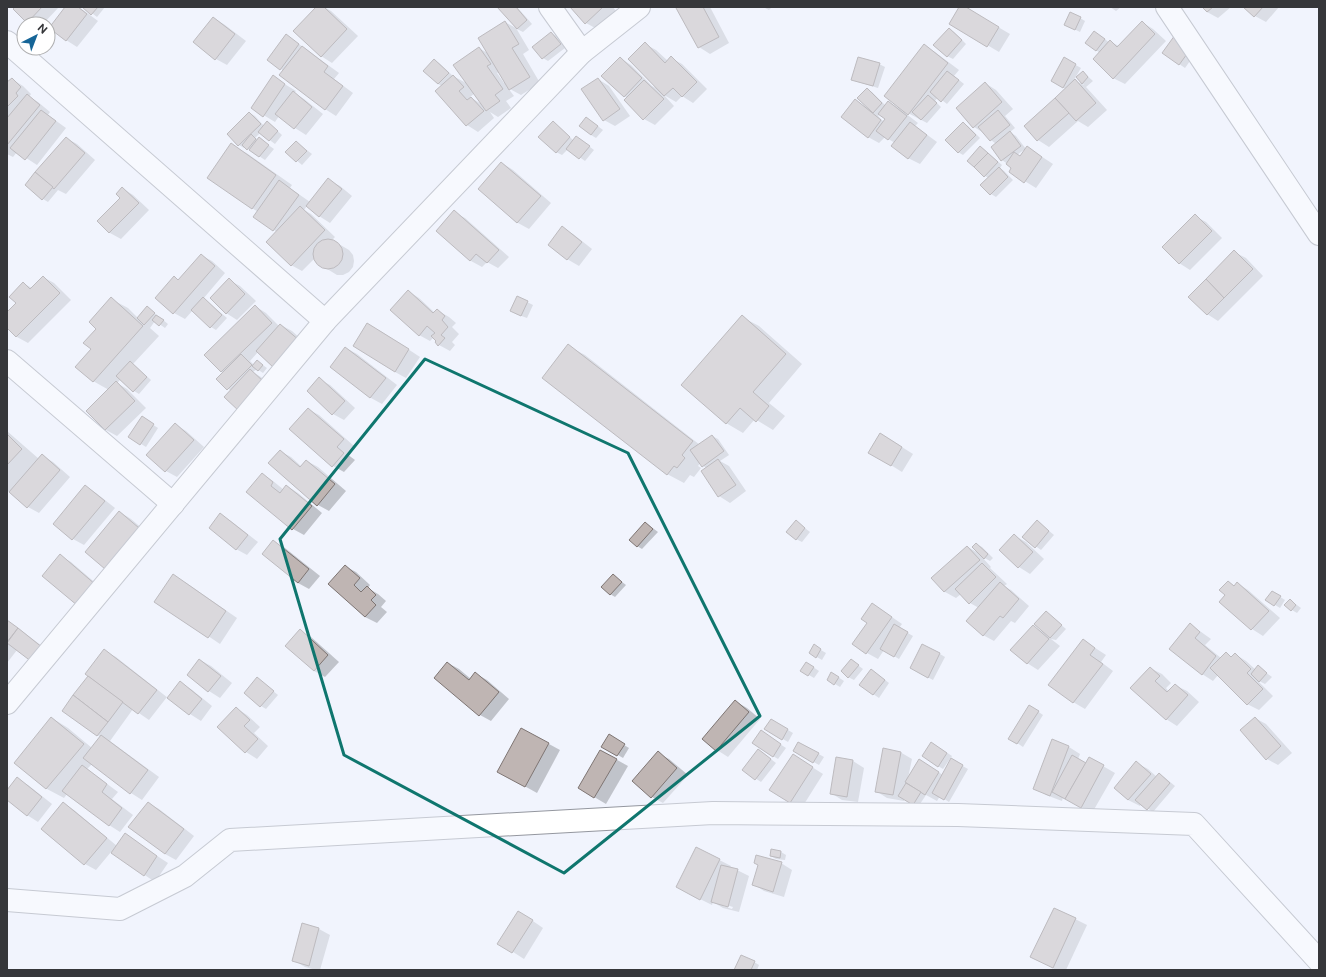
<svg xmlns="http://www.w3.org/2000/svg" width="1326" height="977" viewBox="0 0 1326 977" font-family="'Public Sans',sans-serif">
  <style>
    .shadow { fill: #0003; fill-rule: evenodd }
    .building { fill: #bfb5b3; stroke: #7e7573 }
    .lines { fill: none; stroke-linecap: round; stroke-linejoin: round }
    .street-casing { stroke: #94979f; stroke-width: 24 }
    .street { stroke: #fff; stroke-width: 22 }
    .marked { fill: none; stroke: #0f766e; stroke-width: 3; stroke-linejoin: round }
  </style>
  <rect width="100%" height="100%" fill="#f1f4fd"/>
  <g class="shadow">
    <path d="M16 7H59L43 24H31L27 22Z"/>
    <path d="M67 7H79L98 21 77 47 66 40Z"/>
    <path d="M84 7H105L97 17Z"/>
    <path d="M317 7H324L331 11 358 36 332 63 321 56Z"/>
    <path d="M499 7H517L532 24 523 32 517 29Z"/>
    <path d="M571 7H613L616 11 597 29 586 23Z"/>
    <path d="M681 7H710L729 43 710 54 699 47Z"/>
    <path d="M763 7H772L769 10Z"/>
    <path d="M960 7H964L1010 34 999 52 950 23Z"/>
    <path d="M1110 7H1121L1116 11Z"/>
    <path d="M1203 7H1231L1218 18 1207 12Z"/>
    <path d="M1244 7H1279L1266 22 1255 16Z"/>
    <path d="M214 18 225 25 246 41 227 65 216 59Z"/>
    <path d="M1080 18 1085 21 1080 32 1070 27Z"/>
    <path d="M505 22 516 28 529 50 523 54 540 83 521 95 508 88 514 96 506 101 511 108 498 117 490 112 494 118 478 132 467 125 436 91 442 86 438 84 434 60 439 63 453 76 468 84 479 48 489 54ZM499 72 506 82 504 83 497 73ZM475 93 483 105 470 97Z"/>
    <path d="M1142 22 1153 29 1166 41 1125 84 1113 78 1100 53 1086 43 1095 32 1110 43 1111 42 1119 46Z"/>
    <path d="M949 29 954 32 966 44 953 59 947 56Z"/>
    <path d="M551 33 556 36 565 48 548 61 543 58 534 48Z"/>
    <path d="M292 39 339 73 334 79 353 93 336 116 325 109 281 69Z"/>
    <path d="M645 44 656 50 668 61 671 58 682 64 707 89 693 103 682 96 676 102 664 95 674 106 655 125 644 119 627 98 624 96 620 58 631 65 652 86 656 88Z"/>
    <path d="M924 45 935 52 959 70 954 76 964 84 947 104 938 97 935 101 941 107 927 123 906 112 905 113 918 123 915 126 937 142 920 164 908 158 895 143 885 137 879 143 868 137 855 101 868 108 867 89 872 92 886 106 889 102 902 110ZM880 114 887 119 884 122 878 116Z"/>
    <path d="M1197 51 1185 68 1163 53Z"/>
    <path d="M1065 59 1081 68 1074 80 1084 85 1077 77 1083 72 1093 81 1086 87 1107 110 1088 127 1078 121 1049 147 1038 140 1025 126 1066 89 1052 81Z"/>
    <path d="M879 64 885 67 878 88 858 82 852 79Z"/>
    <path d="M273 77 296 91 294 93 304 99 323 114 306 135 295 128 279 116 275 122 252 108Z"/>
    <path d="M12 79 23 86 31 94 29 97 38 102 50 112 48 115 66 128 37 165 17 152 13 157 7 154V81L9 82Z"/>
    <path d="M598 79 609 86 630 116 615 126 604 120Z"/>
    <path d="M985 83 996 90 1013 109 1005 116 1015 128 1010 132 1016 136 1026 149 1027 147 1053 164 1036 188 1010 172 1013 168 1002 160 996 144 991 140 984 133 974 127ZM1025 149 1020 157 1017 155Z"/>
    <path d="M250 113 255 116 264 126H272L282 135 275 144 260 133 255 138 264 142 274 149 265 160 245 147 244 148 239 145Z"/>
    <path d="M587 118 603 130 596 138 591 135Z"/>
    <path d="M553 123 558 126 574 141H582L594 150 585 161 568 149 562 155 556 152Z"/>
    <path d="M963 123 968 126 980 138 963 155 958 152Z"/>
    <path d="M66 138 77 144 95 160 66 194 58 190 48 202 43 199Z"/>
    <path d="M296 142 312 154 302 165 287 152Z"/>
    <path d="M232 145 248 154 292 185 290 188 310 202 329 180 340 186 352 196 330 223 319 216 307 206 304 210 311 214 335 237 332 240 349 250 353 255 354 261 353 267 349 272 343 275H337L319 264 315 258 302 271 291 265 277 232 274 230 258 212 252 208Z"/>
    <path d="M981 147 1002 165 1000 168 1004 171 1013 180 996 197 991 194 989 178 985 176Z"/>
    <path d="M502 163 513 170 551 203 529 229 518 223 479 189Z"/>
    <path d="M122 188 133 195 149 210 121 239 110 233 98 221 121 198Z"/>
    <path d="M454 212 465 218 509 257 498 268 487 262 482 267 471 261 437 231Z"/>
    <path d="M1195 216 1206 222 1222 238 1190 270 1179 263Z"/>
    <path d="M562 228 573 234 592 249 579 266 567 259Z"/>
    <path d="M1234 252 1246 258 1263 276 1218 321 1207 314Z"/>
    <path d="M201 255 212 261 225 273 203 299 208 302 227 318 216 330 211 327 193 310 185 319 174 313V277L179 280Z"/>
    <path d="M43 277 54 283 71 300 28 343 17 337 7 327V313L17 303 23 283 32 288Z"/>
    <path d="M229 280 240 286 256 301 237 320 226 313Z"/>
    <path d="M408 291 419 298 435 313 437 310 449 317 456 323 452 327 459 334 452 342 455 345 450 351 439 345 438 341 434 337 430 341 419 335Z"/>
    <path d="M517 297 533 305 527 318 516 314Z"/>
    <path d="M111 299 128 308 138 318 147 307 168 324 165 328 155 321 150 328 159 336 133 364 151 380 139 394 134 391 121 379 117 383 127 389 146 408 117 436 106 430 88 411 109 390 93 381 92 349 97 329Z"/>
    <path d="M255 306 266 313 279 326 281 325 292 331 311 348 258 352 250 361 254 365 257 361 267 368 263 373 257 369 253 372 261 377 276 390 231 391 218 379 224 373 221 371Z"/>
    <path d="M742 317 759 326 802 364 769 403 785 416 773 430 755 419 743 433 726 423Z"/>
    <path d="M379 330 420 357 406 378 395 372Z"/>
    <path d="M568 346 585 355 700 445 712 436 718 439 729 455 720 461 729 466 746 491 730 503 719 496 706 468 700 463 698 466 701 468 694 477 690 475 684 483 667 474Z"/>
    <path d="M346 348 357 354 397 385 382 404 371 398 331 367Z"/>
    <path d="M319 379 330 385 355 408 344 420 333 414 308 391Z"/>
    <path d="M308 409 319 415 354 446 347 454 355 460 344 472 333 466Z"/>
    <path d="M147 421 158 428 146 447 130 437Z"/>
    <path d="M175 424 186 431 204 447 177 477 166 471Z"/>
    <path d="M7 431 39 459 42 455 53 462 70 477 39 513 28 507 9 491 7 493Z"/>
    <path d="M881 434 913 454 902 472 870 452Z"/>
    <path d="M280 451 291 457 302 467 307 461 318 467 346 491 329 511 318 505Z"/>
    <path d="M262 474 273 481 284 490 287 486 298 493 322 513 304 535 293 529Z"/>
    <path d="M85 486 96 493 115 508 84 545 73 539Z"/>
    <path d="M120 512 131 519 150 535 87 552Z"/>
    <path d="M220 514 231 521 258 542 247 555 236 549Z"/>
    <path d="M796 521 810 532 802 542 796 539Z"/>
    <path d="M1037 521 1054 535 1041 550 1023 537Z"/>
    <path d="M646 523 658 532 642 549 637 546Z"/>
    <path d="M1015 536 1026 542 1044 559 1030 574 1019 567Z"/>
    <path d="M274 541 285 548 320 576 309 589 298 583Z"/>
    <path d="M976 544 982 547 993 558 990 561 981 556 991 567 990 568 1007 584 1004 586 1011 590 1029 606 1015 623 1011 621 994 641 983 635 979 608 970 603 961 594 956 598 945 592 933 578 968 547 980 554Z"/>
    <path d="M60 556 71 562 106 592 89 612Z"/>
    <path d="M345 566 356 572 370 585 368 588 378 594 386 601 381 607 387 612 377 623 365 617 329 584Z"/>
    <path d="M613 575 626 585 615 597 610 594Z"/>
    <path d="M185 582 237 618 220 644 156 601Z"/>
    <path d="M1228 582 1235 586 1237 583 1248 590 1280 618 1263 636 1252 629 1221 602 1227 595Z"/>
    <path d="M1277 595 1285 600 1280 608 1267 600Z"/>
    <path d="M1290 600 1301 608 1297 613 1292 610Z"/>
    <path d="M873 604 902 624 899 628 913 636 899 659 884 650 878 659 867 653 868 623Z"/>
    <path d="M1046 612 1066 629 1056 640 1051 639 1060 646 1038 670 1027 663 1033 626 1043 632Z"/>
    <path d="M7 621 18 628 54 655 17 650 7 663Z"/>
    <path d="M1190 624 1211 639 1205 645 1221 658 1226 654 1232 657 1235 654 1246 661 1256 670 1258 667 1272 677 1265 684 1257 680 1273 696 1259 710 1247 704 1218 675 1213 681 1202 674Z"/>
    <path d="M300 631 311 637 339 662 325 677 314 671Z"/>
    <path d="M1083 640 1106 655 1101 662 1113 671 1085 709 1073 702 1050 684Z"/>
    <path d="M814 646 826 653 822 660 810 653Z"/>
    <path d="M104 651 116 657 168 698 180 683 191 689 212 706 201 721 190 714 167 697 149 720 133 709 110 741 159 777 142 800 131 793 92 764 87 769 118 792 112 799 133 815 120 832 109 825 67 794 64 798 47 789 15 763 52 718 68 728 92 748 100 737 64 710 89 675Z"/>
    <path d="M940 654 945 657 933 680 916 671Z"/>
    <path d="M200 660 211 666 232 683 220 698 209 691 188 675Z"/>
    <path d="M851 660 863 669 854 680 848 677Z"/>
    <path d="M448 663 459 669 471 679 476 674 487 680 509 699 491 721 480 715Z"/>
    <path d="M807 663 819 671 814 678 802 671Z"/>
    <path d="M1150 668 1162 674 1171 683 1166 688 1169 692 1175 685 1187 691 1199 702 1177 726 1166 719Z"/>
    <path d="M832 673 844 681 840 687 835 684Z"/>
    <path d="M876 673 889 683 879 698 860 685Z"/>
    <path d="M257 678 278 695 266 709 261 706Z"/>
    <path d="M735 701 747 708 760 719 728 757 717 750 704 739Z"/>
    <path d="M1030 706 1043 715 1023 747 1010 738Z"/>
    <path d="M236 708 247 715 260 727 254 733 268 746 257 759 246 752Z"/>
    <path d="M1255 718 1266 724 1292 753 1278 765 1267 759Z"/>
    <path d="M771 720 793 733 788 742 766 729Z"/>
    <path d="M766 735 786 748 778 759 773 756Z"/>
    <path d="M609 736 629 748 623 758 603 746Z"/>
    <path d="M1053 741 1069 747 1080 754 1078 759 1086 764 1089 758 1115 773 1092 813 1063 797 1062 801 1046 795 1035 788Z"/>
    <path d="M799 743 824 757 819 765 794 751Z"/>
    <path d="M932 743 952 756 943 769 938 766Z"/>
    <path d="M549 744 560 750 537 793 510 778Z"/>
    <path d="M759 750 776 763 761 782 743 770Z"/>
    <path d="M601 751 628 766 606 804 579 788Z"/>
    <path d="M900 752 912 759 908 778 930 767 943 775 952 760 968 769 949 802 940 796 937 801 926 795 918 807 904 799V801L887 798 876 791Z"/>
    <path d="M658 753 669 759 688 775 663 803 652 797Z"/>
    <path d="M837 758 853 761 864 768 858 802 842 800 831 793Z"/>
    <path d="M804 762 823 774 801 809 790 802Z"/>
    <path d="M1137 763 1148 769 1157 777 1159 774 1164 777 1175 786 1153 812 1141 804 1140 806 1128 800 1115 787Z"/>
    <path d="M17 779 28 785 52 804 38 822 27 815 7 798V792Z"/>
    <path d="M63 803 74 810 117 846 125 835 168 863 155 882 111 852 96 870 85 864 42 829Z"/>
    <path d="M148 803 159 809 194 836 176 860 165 854Z"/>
    <path d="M696 848 731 866 730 868 737 870 749 876 739 912 723 908 713 902 712 905 688 893ZM723 904 733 907 732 909 723 906Z"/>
    <path d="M781 852 786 855 785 860 776 859 771 856Z"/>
    <path d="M781 863 792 870 784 897 764 891 753 884Z"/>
    <path d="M1055 909 1087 925 1066 970H1056L1032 957Z"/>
    <path d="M530 919 543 928 524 959 499 943Z"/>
    <path d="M319 929 330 935 320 970H316L305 967 293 960Z"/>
    <path d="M754 962 759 965 757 970H736Z"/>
  </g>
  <g class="building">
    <path d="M15 7H42L27 23 13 9Z"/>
    <path d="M65 7H78L87 14 66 41 49 28Z"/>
    <path d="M82 7H98L91 15Z"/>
    <path d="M316 7H324L347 29 321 57 293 31Z"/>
    <path d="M497 7H516L527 20 517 29Z"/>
    <path d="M570 7H603L585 24Z"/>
    <path d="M679 7H703L719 37 698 48 676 8Z"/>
    <path d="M959 7H966L999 27 987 47 949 24Z"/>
    <path d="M1202 7H1213L1207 12Z"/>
    <path d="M1243 7H1263L1254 17Z"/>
    <path d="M1070 12 1081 17 1075 30 1064 25Z"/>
    <path d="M213 17 235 34 215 60 193 42Z"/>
    <path d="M505 21 519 44 512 48 530 77 509 90 478 38Z"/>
    <path d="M1142 21 1155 34 1113 79 1093 59 1110 40 1117 47Z"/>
    <path d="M949 28 962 40 947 57 933 45Z"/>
    <path d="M1094 31 1105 39 1096 51 1085 43Z"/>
    <path d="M551 32 561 44 542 59 532 47Z"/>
    <path d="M286 34 299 44 280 70 267 60Z"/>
    <path d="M1175 35 1192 47 1179 65 1162 53Z"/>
    <path d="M645 42 665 63 671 56 697 82 682 97 673 88 664 96 628 59Z"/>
    <path d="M924 44 948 63 908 115 884 96Z"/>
    <path d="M302 46 328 66 324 72 343 86 325 110 279 75Z"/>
    <path d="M479 47 491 64 487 66 503 89 495 95 500 101 486 111 453 65Z"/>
    <path d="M620 57 642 78 624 97 601 76Z"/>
    <path d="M858 57 880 63 873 86 851 80Z"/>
    <path d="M1064 57 1076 64 1063 88 1051 81Z"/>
    <path d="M434 59 449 73 438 84 423 71Z"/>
    <path d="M947 71 959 80 941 102 930 92Z"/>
    <path d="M1083 71 1088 77 1082 84 1076 77Z"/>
    <path d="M273 75 285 84 263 117 251 108Z"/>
    <path d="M453 75 464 87 459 91 467 100 471 97 484 111 466 126 435 91Z"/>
    <path d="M12 78 21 87 16 93 18 96 7 107V82Z"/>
    <path d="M598 78 620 109 603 121 581 89Z"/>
    <path d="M1075 79 1096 103 1076 121 1055 98Z"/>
    <path d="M644 80 664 99 643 120 624 100Z"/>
    <path d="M985 82 1002 102 973 128 956 108Z"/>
    <path d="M867 88 882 103 873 113 857 98Z"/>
    <path d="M293 91 312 107 294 129 275 114Z"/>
    <path d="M27 94 40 105 7 145V118Z"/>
    <path d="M928 95 937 103 921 120 912 112Z"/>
    <path d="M1055 98 1069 113 1037 141 1024 126Z"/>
    <path d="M855 99 881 120 868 138 841 117Z"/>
    <path d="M888 101 907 116 888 140 876 131 885 119 878 114Z"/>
    <path d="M41 110 56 121 25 160 10 148Z"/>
    <path d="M998 110 1010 125 990 141 978 127Z"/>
    <path d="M249 112 261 124 238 146 227 134Z"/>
    <path d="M586 117 598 126 591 135 579 126Z"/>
    <path d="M267 121 278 131 269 141 258 132Z"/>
    <path d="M553 121 570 137 556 153 538 137Z"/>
    <path d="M910 122 927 135 908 159 891 146Z"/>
    <path d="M963 122 976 135 958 153 945 140Z"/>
    <path d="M1010 131 1021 146 1001 161 991 147Z"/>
    <path d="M251 134 256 139 247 150 242 145Z"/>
    <path d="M576 136 590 146 579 159 566 149Z"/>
    <path d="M66 137 85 153 54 189 35 172Z"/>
    <path d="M259 137 269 145 259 157 249 150Z"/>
    <path d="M296 141 307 151 296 162 285 152Z"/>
    <path d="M231 143 276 175 252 209 207 178Z"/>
    <path d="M980 146 988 153 974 167 967 161Z"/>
    <path d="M1027 146 1042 157 1024 183 1009 172 1011 168 1006 164 1014 152 1020 156Z"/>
    <path d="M988 153 998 162 984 177 974 167Z"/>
    <path d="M501 162 541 196 517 223 478 189Z"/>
    <path d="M999 167 1008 177 990 195 980 185Z"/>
    <path d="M35 172 53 187 42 200 25 185Z"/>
    <path d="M328 178 342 189 319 217 306 206Z"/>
    <path d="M279 180 299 195 273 231 253 217Z"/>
    <path d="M122 187 139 203 109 233 97 221 120 198 116 194Z"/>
    <path d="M300 206 325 230 291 266 266 242Z"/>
    <path d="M454 210 499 250 487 263 476 254 470 261 436 231Z"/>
    <path d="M1195 214 1212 231 1179 264 1162 247Z"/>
    <path d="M562 226 582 242 567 260 548 245Z"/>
    <circle cx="328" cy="254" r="15"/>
    <path d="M1234 250 1253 269 1224 298 1206 279Z"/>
    <path d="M201 254 215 266 173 314 155 298 174 276 178 280Z"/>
    <path d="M43 276 60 293 16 337 7 328V312L16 303 9 297 23 282 30 289Z"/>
    <path d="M229 278 245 294 226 314 210 298Z"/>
    <path d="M1206 279 1224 298 1207 315 1188 297Z"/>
    <path d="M408 290 433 313 437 309 445 316 442 320 448 327 441 335 445 338 438 346 435 342 436 341 431 336 435 333 427 326 419 336 390 310Z"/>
    <path d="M517 296 528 301 521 316 510 311Z"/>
    <path d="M111 297 143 326 93 382 75 367 91 349 83 343 96 329 89 322Z"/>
    <path d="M203 297 222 315 210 328 191 310Z"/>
    <path d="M255 305 272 323 221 372 204 355Z"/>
    <path d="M147 306 155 313 144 325 137 318Z"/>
    <path d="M156 315 164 320 159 326 152 320Z"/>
    <path d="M742 315 786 354 753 392 769 406 756 422 740 408 726 424 681 385Z"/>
    <path d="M367 323 409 349 395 372 353 346Z"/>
    <path d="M280 324 300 341 275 369 256 351Z"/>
    <path d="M568 344 693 441 682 455 685 458 677 468 674 466 667 475 542 378Z"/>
    <path d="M345 347 386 378 370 398 330 367Z"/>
    <path d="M241 354 252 365 227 390 216 379Z"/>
    <path d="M257 360 263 365 258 371 252 366Z"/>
    <path d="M130 361 147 377 133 392 116 376Z"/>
    <path d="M250 369 265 383 240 412 224 397Z"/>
    <path d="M319 377 345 401 332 415 307 391Z"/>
    <path d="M116 381 135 401 105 430 86 411Z"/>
    <path d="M308 408 344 439 337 447 344 453 332 467 289 429Z"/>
    <path d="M142 416 154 424 140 445 128 437Z"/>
    <path d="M175 423 194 440 165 472 146 455Z"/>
    <path d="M880 433 902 447 891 466 868 453Z"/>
    <path d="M7 434 22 449 7 465Z"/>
    <path d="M712 435 724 451 702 467 690 450Z"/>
    <path d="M280 450 300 467 306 460 335 484 317 506 268 463Z"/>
    <path d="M42 454 60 470 27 508 9 492Z"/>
    <path d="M718 459 736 485 718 497 701 471Z"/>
    <path d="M262 473 273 482 271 486 280 493 286 485 312 506 292 530 246 492Z"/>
    <path d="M85 485 105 501 72 540 53 524Z"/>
    <path d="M119 511 139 528 105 569 85 552Z"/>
    <path d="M220 513 248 535 236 550 209 528Z"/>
    <path d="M796 520 805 528 796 540 786 532Z"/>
    <path d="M1037 520 1049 531 1035 548 1022 537Z"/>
    <path d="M645 522 653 529 637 547 629 540Z"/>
    <path d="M1014 534 1033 552 1018 568 999 550Z"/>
    <path d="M273 540 309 569 298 583 262 554Z"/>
    <path d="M976 543 988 554 984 559 972 547Z"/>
    <path d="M967 546 980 560 944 592 931 578Z"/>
    <path d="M60 554 96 585 78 606 42 576Z"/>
    <path d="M982 563 996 577 969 604 955 589Z"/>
    <path d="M345 565 360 578 354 585 361 592 367 586 376 595 371 600 376 605 365 617 328 584Z"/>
    <path d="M173 574 226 611 208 638 154 602Z"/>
    <path d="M613 574 622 582 610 595 601 587Z"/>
    <path d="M1228 581 1234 586 1237 582 1269 611 1251 630 1219 602 1225 595 1219 590Z"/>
    <path d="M1000 582 1019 599 1003 618 1000 616 983 636 966 621Z"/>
    <path d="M1272 591 1281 596 1274 606 1265 600Z"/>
    <path d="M1290 599 1296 605 1291 611 1284 605Z"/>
    <path d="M872 603 892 617 866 654 852 644 867 623 861 619Z"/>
    <path d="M1046 611 1062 625 1050 638 1034 624Z"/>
    <path d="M7 620 18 628 7 642Z"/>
    <path d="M1190 623 1200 632 1195 638 1216 656 1202 675 1169 649Z"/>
    <path d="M894 624 908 632 894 657 880 649Z"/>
    <path d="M1033 625 1049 639 1027 664 1010 650Z"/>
    <path d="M18 628 43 648 32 662 7 643Z"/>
    <path d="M300 629 328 655 314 671 285 646Z"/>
    <path d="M1083 639 1095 648 1090 655 1103 664 1073 703 1048 685Z"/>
    <path d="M814 644 821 649 816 658 809 653Z"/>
    <path d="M922 644 940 653 928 678 910 668Z"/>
    <path d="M104 649 157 690 138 714 85 674Z"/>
    <path d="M1226 652 1231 657 1235 653 1251 669 1247 673 1263 689 1247 705 1210 668Z"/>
    <path d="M199 659 221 676 208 692 187 675Z"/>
    <path d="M851 659 859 665 848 678 841 671Z"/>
    <path d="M447 662 469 680 475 672 499 692 479 716 434 678Z"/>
    <path d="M806 662 814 667 808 676 800 671Z"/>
    <path d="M1258 665 1267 673 1259 682 1251 674Z"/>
    <path d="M1150 667 1160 676 1155 681 1167 692 1175 684 1188 695 1166 720 1130 688Z"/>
    <path d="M871 669 885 680 873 695 859 685Z"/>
    <path d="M831 672 839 677 834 685 827 680Z"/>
    <path d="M88 676 123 702 108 722 73 695Z"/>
    <path d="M257 677 274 691 260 707 244 693Z"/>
    <path d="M180 681 202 699 189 715 167 698Z"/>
    <path d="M73 695 108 722 97 736 62 711Z"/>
    <path d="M735 700 749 712 716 751 702 739Z"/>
    <path d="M1029 705 1039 711 1017 744 1008 739Z"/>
    <path d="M236 707 250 720 244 726 258 739 245 753 217 727Z"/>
    <path d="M51 717 84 744 46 789 14 763Z"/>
    <path d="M1255 717 1281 746 1266 760 1240 730Z"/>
    <path d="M771 719 788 729 782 740 764 729Z"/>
    <path d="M521 728 549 743 525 787 497 772Z"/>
    <path d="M761 730 781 744 773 757 752 743Z"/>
    <path d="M609 734 625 744 617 756 601 747Z"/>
    <path d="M101 735 148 770 130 794 83 758Z"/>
    <path d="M1052 739 1069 746 1050 796 1033 789Z"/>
    <path d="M798 742 819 753 813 763 793 751Z"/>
    <path d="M931 742 947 753 938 767 922 756Z"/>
    <path d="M883 748 901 752 893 795 875 792Z"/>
    <path d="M758 749 771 759 755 780 742 770Z"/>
    <path d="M600 750 617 759 594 798 578 788Z"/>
    <path d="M658 751 677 768 651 798 632 781Z"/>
    <path d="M793 754 813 767 790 803 769 790Z"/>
    <path d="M1072 755 1086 763 1065 799 1052 792Z"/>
    <path d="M836 757 853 760 847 797 830 794Z"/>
    <path d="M1089 757 1104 765 1081 808 1065 799Z"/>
    <path d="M951 758 963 765 944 800 932 793Z"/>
    <path d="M919 759 939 772 925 795 905 782Z"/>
    <path d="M1136 761 1151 774 1128 800 1114 788Z"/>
    <path d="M82 765 107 784 102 792 122 808 109 826 62 791Z"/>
    <path d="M1159 773 1170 783 1147 810 1135 800Z"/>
    <path d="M17 777 42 797 27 816 7 800V790Z"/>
    <path d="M906 783 921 792 913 805 898 796Z"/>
    <path d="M63 802 107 838 84 865 41 829Z"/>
    <path d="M148 802 184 829 165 854 128 827Z"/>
    <path d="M125 833 157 856 144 876 111 853Z"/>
    <path d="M696 847 720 859 700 900 676 887Z"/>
    <path d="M771 849 781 851 780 858 770 856Z"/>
    <path d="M756 855 782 862 773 892 752 885 758 865 754 863Z"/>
    <path d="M721 865 738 869 728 907 711 902Z"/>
    <path d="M1054 908 1076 918 1053 968 1030 957Z"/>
    <path d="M518 911 533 920 512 953 497 944Z"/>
    <path d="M302 923 319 928 309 966 292 961Z"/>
    <path d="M741 955 755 961 751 970H734Z"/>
  </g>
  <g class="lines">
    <defs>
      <g id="street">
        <path d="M550 7 582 52"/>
        <path d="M1167 7 1319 234"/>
        <path d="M7 42 325 321"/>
        <path d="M7 361 173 504"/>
        <path d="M7 703 325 321 582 52 639 7"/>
        <path d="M7 900 120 909 185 876 230 840 713 813 958 815 1194 824 1319 961"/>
      </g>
    </defs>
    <use href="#street" class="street-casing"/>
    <use href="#street" class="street"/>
  </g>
  <path d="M0 0H1326V977H0ZM425 359 628 453 760 716 564 873 344 755 280 539Z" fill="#f1f4fd" fill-opacity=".55" fill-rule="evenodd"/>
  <path class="marked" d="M425 359 628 453 760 716 564 873 344 755 280 539Z"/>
  <rect width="1326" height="977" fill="none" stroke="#36373a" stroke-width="16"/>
  <g transform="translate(36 36) rotate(42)"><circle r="19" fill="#ffffff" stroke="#afafb0"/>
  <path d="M0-3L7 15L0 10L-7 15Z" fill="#166597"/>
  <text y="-6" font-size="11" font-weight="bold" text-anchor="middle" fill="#36373a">N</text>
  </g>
</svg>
